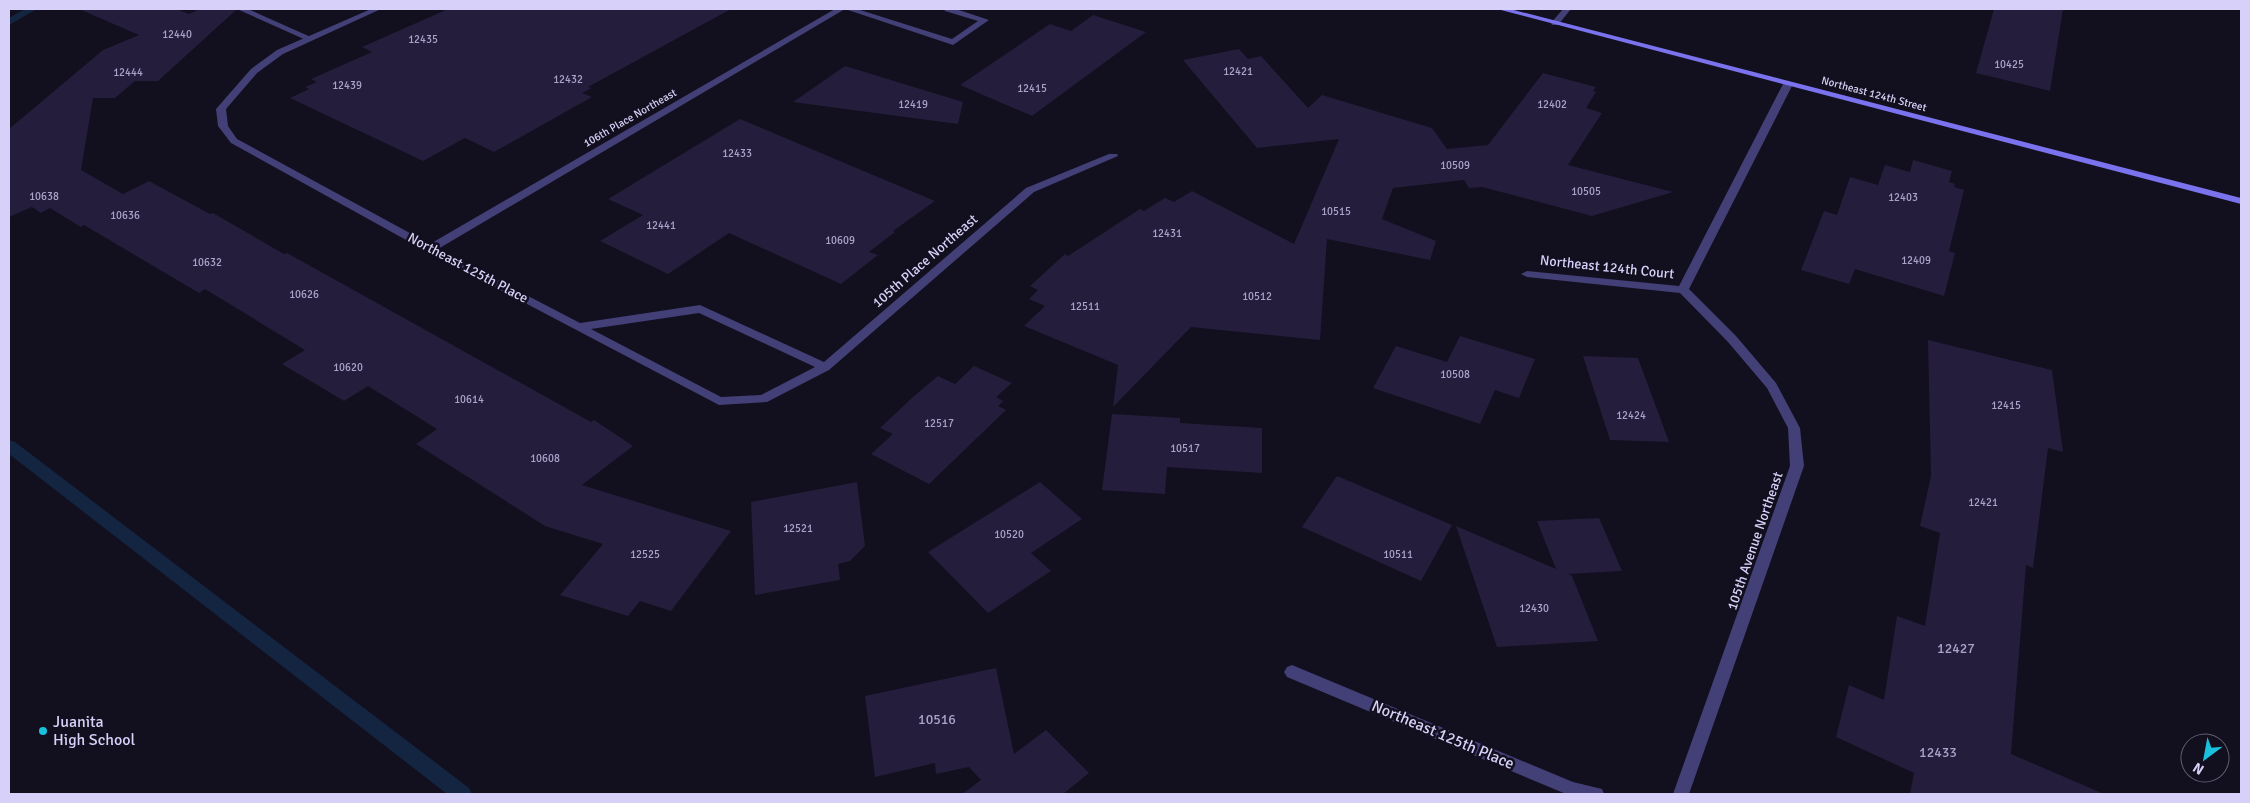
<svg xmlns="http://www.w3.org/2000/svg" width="2250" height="803" viewBox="0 0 2250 803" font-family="Signika,sans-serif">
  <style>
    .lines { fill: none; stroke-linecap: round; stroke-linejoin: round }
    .stream { fill: #142542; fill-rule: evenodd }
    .building { fill: #251d3c }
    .service { fill: #433f77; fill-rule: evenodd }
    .minor { fill: #433f77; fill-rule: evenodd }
    .secondary { fill: #7b73ee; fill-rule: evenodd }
    .poi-dot { fill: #1ac1dc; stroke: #120f1e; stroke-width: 2 }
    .labels { text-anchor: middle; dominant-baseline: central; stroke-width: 5; stroke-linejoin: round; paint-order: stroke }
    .number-label { font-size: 11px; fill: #aaa4ca }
    .far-street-label { font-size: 11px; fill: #d7d1f9; stroke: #120f1e }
    .street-label { font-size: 14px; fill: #d7d1f9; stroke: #120f1e }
    .near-number-label { font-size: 14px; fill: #aaa4ca }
    .near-poi-label { font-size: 16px; fill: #d7d1f9; stroke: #120f1e; text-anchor: start }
    .near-street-label { font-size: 16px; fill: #d7d1f9; stroke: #120f1e }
  </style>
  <rect width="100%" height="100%" fill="#120f1e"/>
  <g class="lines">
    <g class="stream">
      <path d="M25 9H37L9 25V18Z"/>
      <path d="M9 440 15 442 469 788 472 794H447L9 454Z"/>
    </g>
  </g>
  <g class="building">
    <path d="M79 9H176L189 14 200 9H235L236 10 158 81H135L115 98H93L81 170 123 194 149 181 210 214 213 213 284 254 287 253 591 422 594 420 633 446 582 485 731 531 671 611 640 601 628 616 560 595 603 544 545 526 416 444 437 429 368 386 344 401 282 364 305 350 205 289 199 293 84 225 81 227 50 208 41 213 32 207 9 217V129L103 50 139 35Z"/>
    <path d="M448 9H731L588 87 592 88 582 93 592 97 494 152 465 138 423 161 290 98 309 89 305 87 317 82 311 79 372 52 362 47Z"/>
    <path d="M1994 9H2063L2050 91 1976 73Z"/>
    <path d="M1093 15 1146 32 1032 116 960 85 1050 24 1071 31Z"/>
    <path d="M1239 49 1248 59 1261 56 1308 108 1322 95 1432 128 1447 149 1488 145 1543 73 1596 87 1593 91 1596 92 1586 108 1602 113 1568 165 1673 192 1592 216 1482 187 1469 188 1464 180 1393 188 1382 219 1436 241 1430 260 1327 239 1320 340 1191 327 1113 407 1118 365 1024 326 1045 306 1029 299 1038 290 1030 286 1065 254 1068 256 1140 209 1144 211 1165 198 1174 202 1192 191 1294 244 1339 139 1257 148 1183 60Z"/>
    <path d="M845 66 963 102 958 124 793 102Z"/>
    <path d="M740 119 935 201 893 231 895 232 869 252 878 255 841 284 729 233 668 274 600 241 643 215 608 199Z"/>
    <path d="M1913 160 1952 171 1949 182 1955 184 1954 187 1964 190 1949 251 1955 253 1944 296 1855 269 1849 284 1801 270 1824 211 1837 215 1850 177 1878 185 1885 165 1910 172Z"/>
    <path d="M1460 336 1535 359 1519 398 1495 390 1480 424 1373 388 1396 346 1447 362Z"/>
    <path d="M1928 340 2052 370 2063 452 2048 448 2033 568 2026 565 2011 754 2104 794H1910L1914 773 1836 737 1849 685 1884 700 1897 616 1925 626 1940 533 1920 526 1931 476Z"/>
    <path d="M1583 356 1638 358 1669 442 1610 440Z"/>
    <path d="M974 366 1012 383 996 397 1003 401 998 406 1006 410 929 484 871 454 893 434 880 428 914 396 938 376 955 384Z"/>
    <path d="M1112 414 1180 418V423L1262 428V473L1167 467 1165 494 1102 490Z"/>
    <path d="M1337 476 1452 525 1421 581 1302 527Z"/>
    <path d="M857 482 865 546 850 561 838 564 840 580 755 595 751 502Z"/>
    <path d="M1040 482 1082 519 1031 553 1051 571 988 613 928 552Z"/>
    <path d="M1599 518 1622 571 1568 574 1572 576 1598 641 1497 647 1456 526 1556 569 1537 521Z"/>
    <path d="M996 668 1014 754 1046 730 1089 773 1063 794H962L981 780 969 767 936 774 935 763 875 777 865 696Z"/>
  </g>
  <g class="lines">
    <g class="service">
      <path d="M237 9H248L313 38 306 40Z"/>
      <path d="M845 9H857L952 39 978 21 945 11 944 9H956L989 20 953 45Z"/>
    </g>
    <g class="minor">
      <path d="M371 9H381L283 54 257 73 226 109 228 126 237 139 430 244 835 9H845L438 249 580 323 700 305 824 362 1026 188 1109 154H1117L1118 156 1034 192 829 370 767 402 719 405 426 251 231 143 218 126 216 109 251 69 277 50ZM699 313 815 367 761 395 721 397 591 329Z"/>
      <path d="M1563 9H1571L1558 25H1552L1551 23Z"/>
      <path d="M1788 81 1793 84 1689 289 1736 336 1776 383 1800 428 1804 466 1689 794H1673L1790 466 1788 428 1767 388 1728 342 1680 293 1527 277 1521 274 1527 271 1679 286 1783 84Z"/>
      <path d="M1292 665 1573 782 1602 789 1604 794H1566L1287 677 1284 672 1287 667Z"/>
    </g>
    <path class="secondary" d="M1497 9H1510L2241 198V204Z"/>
  </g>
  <circle class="poi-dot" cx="43" cy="731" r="5"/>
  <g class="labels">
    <g class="number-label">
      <text x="177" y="34">12440</text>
      <text x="423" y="39">12435</text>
      <text x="2009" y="64">10425</text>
      <text x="1238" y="71">12421</text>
      <text x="128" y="72">12444</text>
      <text x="568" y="79">12432</text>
      <text x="347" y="85">12439</text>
      <text x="1032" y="88">12415</text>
      <text x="913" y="104">12419</text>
      <text x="1552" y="104">12402</text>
      <text x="737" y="153">12433</text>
      <text x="1455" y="165">10509</text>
      <text x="1586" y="191">10505</text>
      <text x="44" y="196">10638</text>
      <text x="1903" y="197">12403</text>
      <text x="1336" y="211">10515</text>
      <text x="125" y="215">10636</text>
      <text x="661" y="225">12441</text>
      <text x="1167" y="233">12431</text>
      <text x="840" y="240">10609</text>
      <text x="1916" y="260">12409</text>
      <text x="207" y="262">10632</text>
      <text x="304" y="294">10626</text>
      <text x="1257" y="296">10512</text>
      <text x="1085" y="306">12511</text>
      <text x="348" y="367">10620</text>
      <text x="1455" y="374">10508</text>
      <text x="469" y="399">10614</text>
      <text x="2006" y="405">12415</text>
      <text x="1631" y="415">12424</text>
      <text x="939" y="423">12517</text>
      <text x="1185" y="448">10517</text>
      <text x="545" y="458">10608</text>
      <text x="1983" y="502">12421</text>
      <text x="798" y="528">12521</text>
      <text x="1009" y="534">10520</text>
      <text x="645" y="554">12525</text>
      <text x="1398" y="554">10511</text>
      <text x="1534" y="608">12430</text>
    </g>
    <g class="far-street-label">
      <text transform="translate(1874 94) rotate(15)">Northeast 124th Street</text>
      <text transform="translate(630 118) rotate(-30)">106th Place Northeast</text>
    </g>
    <g class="street-label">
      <text transform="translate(925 261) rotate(-41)">105th Place Northeast</text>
      <text transform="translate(1607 267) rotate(6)">Northeast 124th Court</text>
      <text transform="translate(468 268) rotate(28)">Northeast 125th Place</text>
      <text transform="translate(1755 541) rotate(-71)">105th Avenue Northeast</text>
    </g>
    <g class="near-number-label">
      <text x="1956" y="648">12427</text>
      <text x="937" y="719">10516</text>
      <text x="1938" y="752">12433</text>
    </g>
    <g class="near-poi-label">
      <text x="53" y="722">Juanita<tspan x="53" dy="18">High School</tspan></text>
    </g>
    <g class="near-street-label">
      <text transform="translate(1443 735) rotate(23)">Northeast 125th Place</text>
    </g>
  </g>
  <rect width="2250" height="803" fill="none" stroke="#d7d1f9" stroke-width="20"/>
  <g transform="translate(2205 758) rotate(212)"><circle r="24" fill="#120f1e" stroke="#615d76"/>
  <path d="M0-4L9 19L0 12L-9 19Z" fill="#1ac1dc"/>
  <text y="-8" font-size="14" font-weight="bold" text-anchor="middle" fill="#d7d1f9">N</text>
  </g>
</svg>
